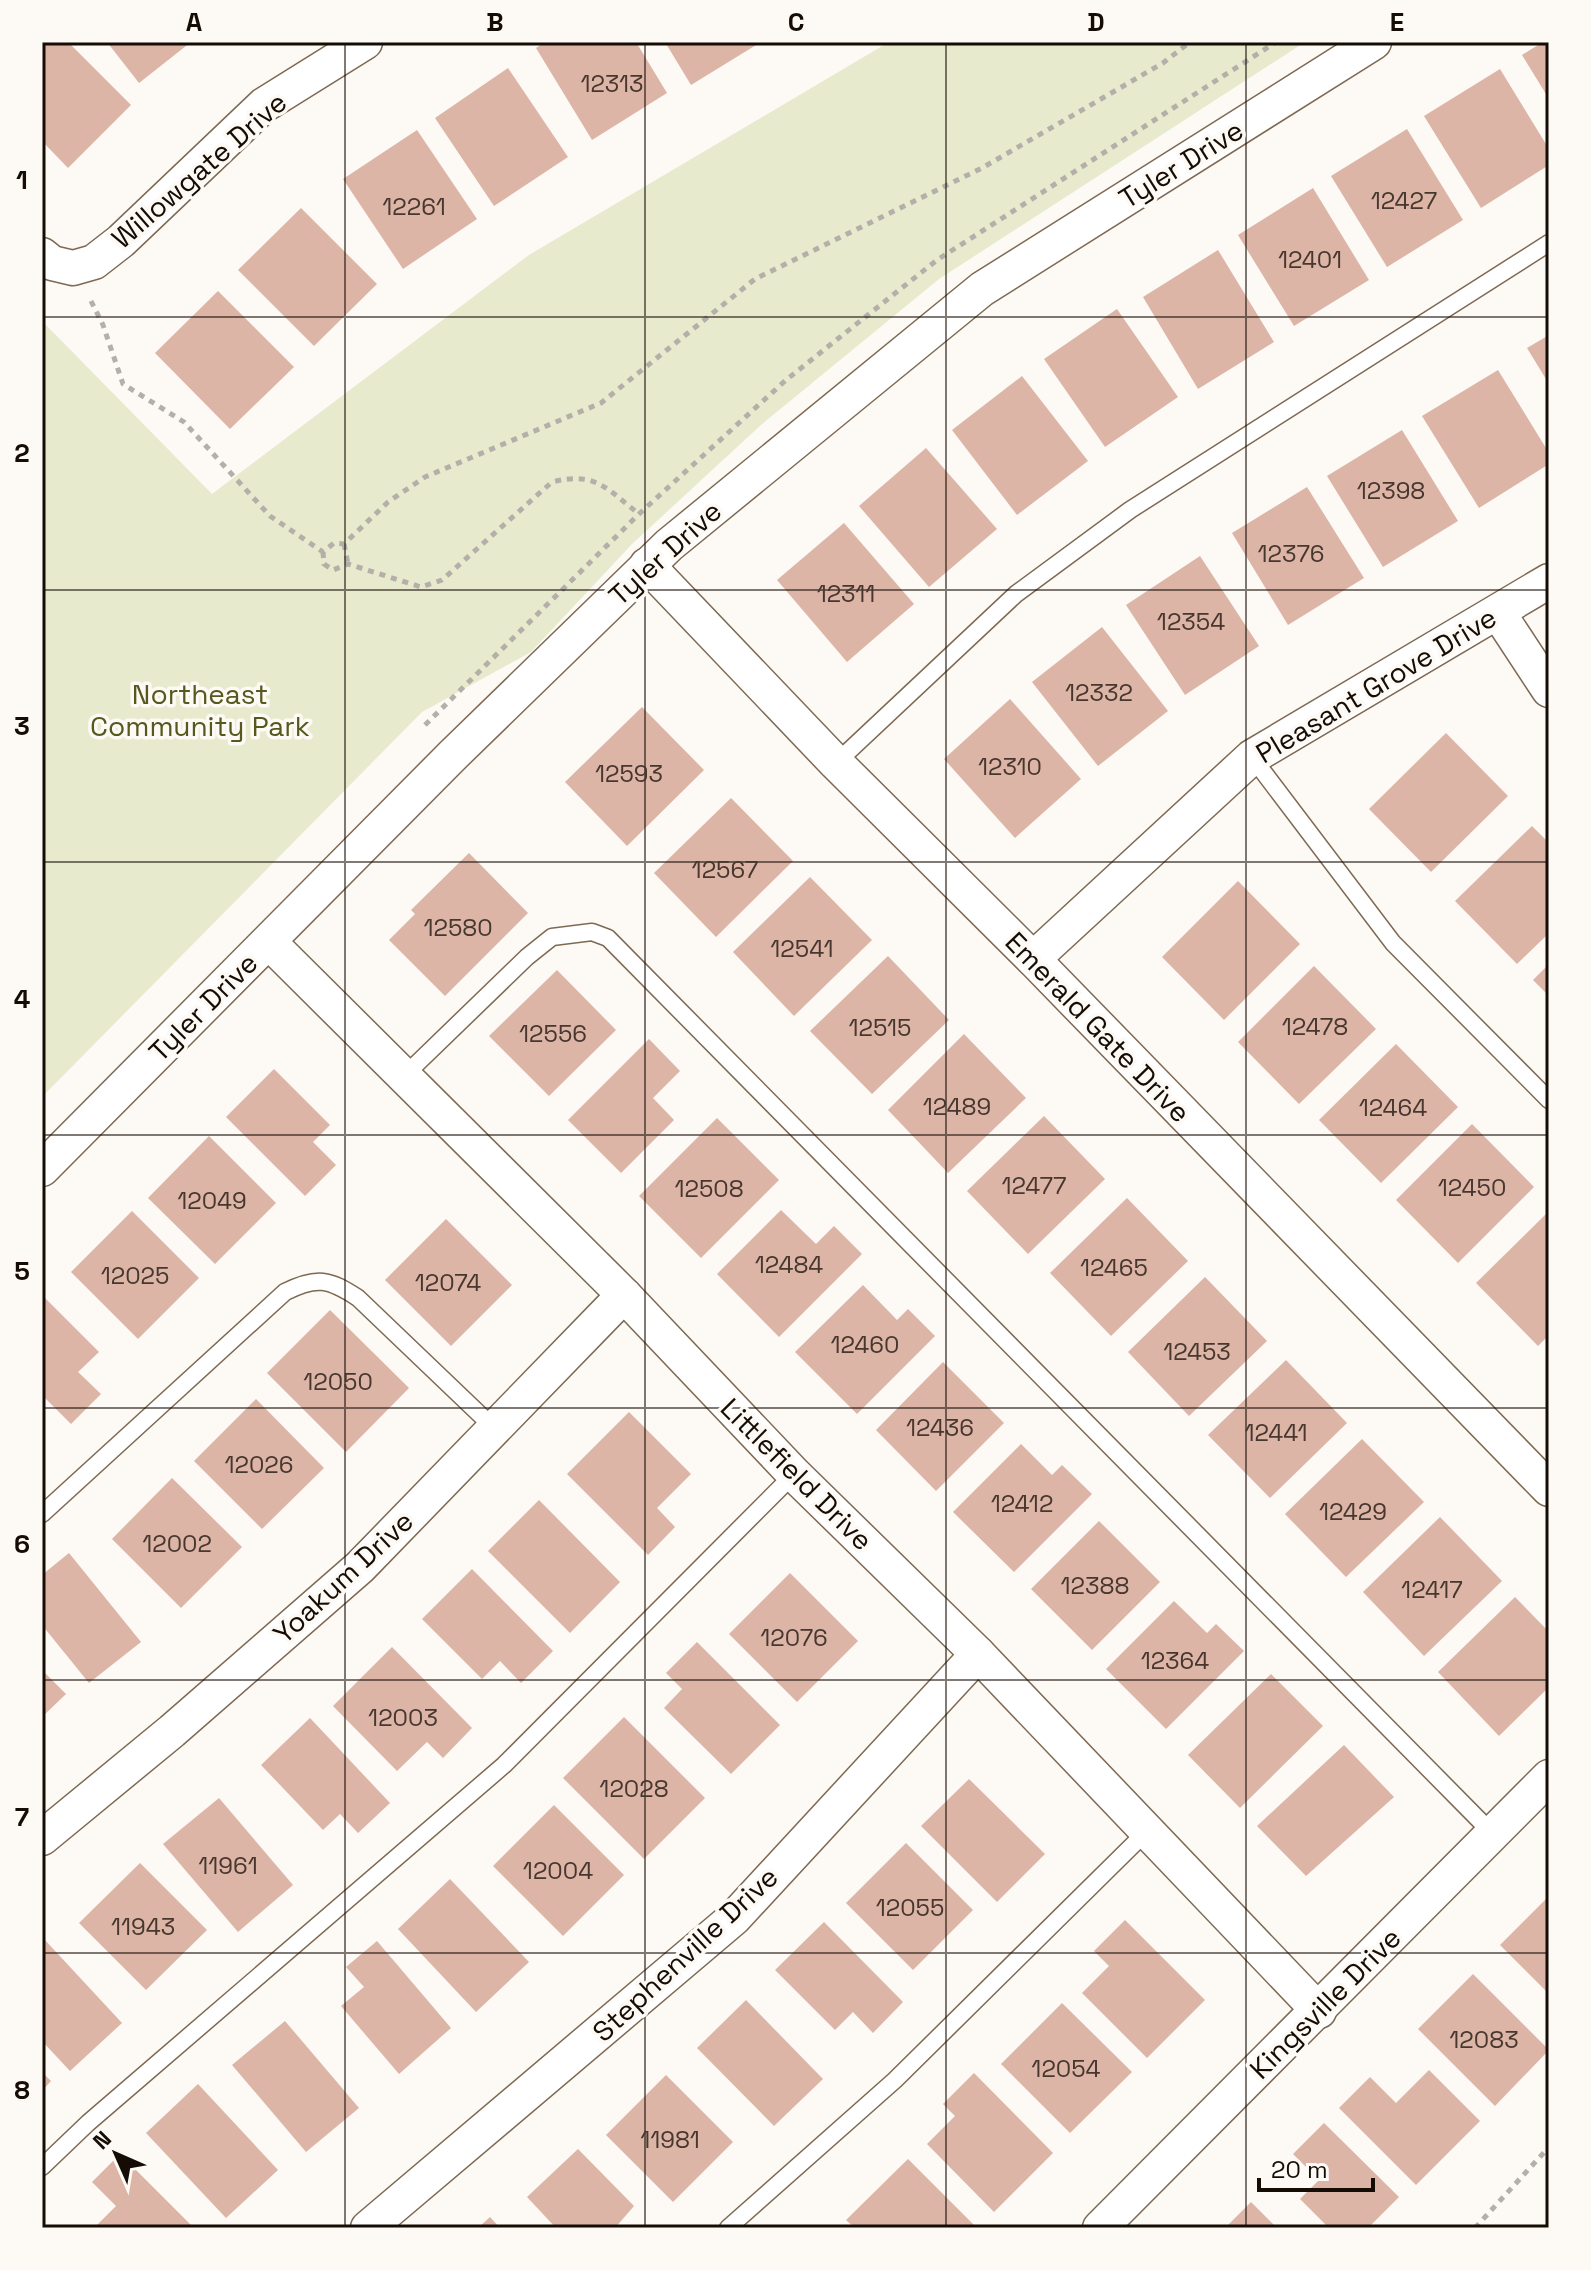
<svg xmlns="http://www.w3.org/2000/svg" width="1591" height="2270" viewBox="0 0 1591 2270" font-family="'Space Grotesk',sans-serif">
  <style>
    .green { fill: #e7eacc }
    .building { fill: #dcb5a7 }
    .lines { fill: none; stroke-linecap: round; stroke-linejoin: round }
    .lane-casing { stroke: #7e6953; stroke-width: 19 }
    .street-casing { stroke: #7e6953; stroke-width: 37 }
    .path { stroke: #b5afa9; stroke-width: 5; stroke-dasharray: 6 6; stroke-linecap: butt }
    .lane { stroke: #fff; stroke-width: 16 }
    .street { stroke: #fff; stroke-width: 34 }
    .grid { fill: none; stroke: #150d05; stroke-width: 2; stroke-opacity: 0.55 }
    .labels { text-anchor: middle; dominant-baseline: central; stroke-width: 7; stroke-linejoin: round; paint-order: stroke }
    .number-label { font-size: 24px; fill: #47372e }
    .street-label { font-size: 28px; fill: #150d05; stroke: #fdf9f4 }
    .park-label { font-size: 28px; fill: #56581d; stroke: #fdf9f4 }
    .neatline { fill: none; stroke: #150d05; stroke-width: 3 }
    .grid-label { font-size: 26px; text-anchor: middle; font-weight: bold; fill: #150d05 }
  </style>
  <rect width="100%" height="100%" fill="#fdf9f4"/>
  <path class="green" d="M889 42H1305L939 279 762 424 632 544 531 652 422 712 42 1097V321L212 494 529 255Z"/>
  <g class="building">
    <path d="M42 42H68L131 105 68 168 42 141Z"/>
    <path d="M107 42H191L139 83Z"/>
    <path d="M545 42H636L667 93 592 140 536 48Z"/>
    <path d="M665 42H761L691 85Z"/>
    <path d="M1543 42H1549V99L1522 55Z"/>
    <path d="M508 68 568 157 494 206 435 118Z"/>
    <path d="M1500 69 1549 149V165L1481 208 1424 116Z"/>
    <path d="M1407 129 1463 220 1387 267 1331 176Z"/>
    <path d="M417 130 477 219 403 269 343 179Z"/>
    <path d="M1313 188 1369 280 1294 326 1238 235Z"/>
    <path d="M301 208 377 284 314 346 238 270Z"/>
    <path d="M1218 250 1274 342 1198 389 1143 297Z"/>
    <path d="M218 291 294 367 230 429 155 353Z"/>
    <path d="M1117 309 1178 397 1105 447 1044 359Z"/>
    <path d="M1549 335V384L1527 348Z"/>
    <path d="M1498 370 1549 453V464L1479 508 1422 416Z"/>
    <path d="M1022 376 1088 461 1017 515 952 430Z"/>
    <path d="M1402 430 1458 521 1383 567 1327 476Z"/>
    <path d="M926 448 997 529 929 587 859 506Z"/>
    <path d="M1307 487 1364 578 1288 625 1232 533Z"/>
    <path d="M844 523 914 604 847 662 777 580Z"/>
    <path d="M1200 556 1259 646 1185 695 1126 605Z"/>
    <path d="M1102 627 1168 711 1098 766 1032 682Z"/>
    <path d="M1010 699 1081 779 1015 838 944 759Z"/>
    <path d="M642 707 704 770 627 846 565 782Z"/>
    <path d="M1446 733 1508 796 1431 872 1369 809Z"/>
    <path d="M731 798 793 861 716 937 654 873Z"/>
    <path d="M1532 826 1549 843V933L1517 964 1455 901Z"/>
    <path d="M469 853 528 913 445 996 389 940 415 914 411 910Z"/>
    <path d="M810 877 872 940 794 1016 733 952Z"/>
    <path d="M1238 881 1300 944 1224 1020 1162 957Z"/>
    <path d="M888 956 949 1020 872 1094 810 1031Z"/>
    <path d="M1549 964V996L1533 980Z"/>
    <path d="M1314 966 1376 1029 1299 1104 1238 1042Z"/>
    <path d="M557 970 616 1030 549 1096 489 1036Z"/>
    <path d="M964 1034 1026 1098 948 1173 888 1110Z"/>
    <path d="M649 1039 680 1071 653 1098 674 1120 621 1173 568 1120Z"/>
    <path d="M1396 1044 1458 1107 1381 1183 1319 1120Z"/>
    <path d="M274 1069 330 1125 313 1142 336 1165 305 1196 226 1117Z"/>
    <path d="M1044 1116 1105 1179 1028 1254 967 1191Z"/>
    <path d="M717 1118 779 1180 701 1258 639 1196Z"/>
    <path d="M1472 1124 1534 1187 1458 1263 1396 1200Z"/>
    <path d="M209 1136 276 1203 215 1264 148 1198Z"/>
    <path d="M1127 1198 1188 1261 1111 1336 1050 1273Z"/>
    <path d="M781 1210 816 1244 834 1226 862 1254 779 1337 717 1274Z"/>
    <path d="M132 1211 199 1278 138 1339 71 1272Z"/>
    <path d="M1549 1211V1335L1538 1346 1476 1283Z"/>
    <path d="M446 1219 512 1285 451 1346 385 1280Z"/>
    <path d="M1205 1277 1267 1341 1189 1416 1128 1352Z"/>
    <path d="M863 1285 897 1320 908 1309 935 1336 857 1414 795 1352Z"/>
    <path d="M44 1297 99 1352 78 1372 101 1394 71 1424 42 1395Z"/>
    <path d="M330 1310 409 1388 346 1452 267 1373Z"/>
    <path d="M1286 1360 1347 1423 1270 1498 1208 1435Z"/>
    <path d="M943 1362 1004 1423 936 1491 876 1430Z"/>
    <path d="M256 1399 324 1468 262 1529 194 1461Z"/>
    <path d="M629 1412 691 1474 657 1508 675 1527 648 1555 567 1474Z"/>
    <path d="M1362 1439 1424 1502 1346 1577 1285 1514Z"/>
    <path d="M1021 1444 1052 1475 1062 1465 1092 1494 1014 1572 953 1512Z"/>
    <path d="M172 1478 242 1547 181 1608 112 1539Z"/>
    <path d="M539 1500 620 1582 570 1633 488 1551Z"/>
    <path d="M1440 1517 1502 1581 1424 1656 1363 1592Z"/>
    <path d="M1099 1521 1160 1582 1092 1650 1031 1589Z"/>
    <path d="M69 1553 141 1642 89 1683 42 1625V1575Z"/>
    <path d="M472 1569 553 1651 521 1683 500 1661 482 1679 422 1619Z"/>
    <path d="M790 1573 858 1641 797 1702 729 1634Z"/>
    <path d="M1515 1597 1549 1632V1687L1499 1736 1438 1672Z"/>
    <path d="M1174 1601 1207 1633 1216 1624 1244 1651 1166 1729 1106 1669Z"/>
    <path d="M697 1642 780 1725 731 1774 664 1708 682 1689 666 1673Z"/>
    <path d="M392 1647 472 1728 443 1758 427 1742 397 1771 333 1706Z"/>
    <path d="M42 1670 66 1694 42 1717Z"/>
    <path d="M1271 1674 1323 1726 1240 1808 1188 1755Z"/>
    <path d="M624 1717 705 1798 644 1859 563 1778Z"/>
    <path d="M310 1718 390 1803 358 1833 340 1814 323 1830 261 1765Z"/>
    <path d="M1344 1745 1394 1797 1306 1876 1257 1826Z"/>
    <path d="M969 1779 1045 1854 997 1902 921 1826Z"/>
    <path d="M219 1798 293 1885 238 1932 163 1844Z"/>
    <path d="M554 1805 624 1875 563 1936 493 1866Z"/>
    <path d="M906 1843 973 1910 913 1970 846 1903Z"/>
    <path d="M140 1863 207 1930 146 1990 79 1923Z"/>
    <path d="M450 1879 529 1962 476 2012 398 1929Z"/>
    <path d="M1549 1896V1994L1500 1945Z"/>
    <path d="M1125 1920 1205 2000 1147 2058 1082 1993 1109 1966 1094 1951Z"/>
    <path d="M824 1922 903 2002 873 2033 853 2012 835 2030 775 1970Z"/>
    <path d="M44 1939 122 2023 70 2071 42 2041Z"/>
    <path d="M377 1941 451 2028 399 2074 341 2006 364 1987 346 1967Z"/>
    <path d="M1473 1974 1549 2050 1495 2106 1418 2029Z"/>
    <path d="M746 2000 823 2079 774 2126 697 2048Z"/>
    <path d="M1062 2003 1132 2072 1070 2133 1001 2064Z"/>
    <path d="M285 2021 359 2108 306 2152 232 2065Z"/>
    <path d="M1429 2070 1480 2121 1416 2185 1339 2108 1370 2077 1396 2103Z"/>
    <path d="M42 2072 51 2081 42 2091Z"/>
    <path d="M974 2073 1053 2153 994 2212 927 2144 955 2116 943 2104Z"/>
    <path d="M666 2075 733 2142 673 2202 606 2135Z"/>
    <path d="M198 2084 278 2170 226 2218 146 2133Z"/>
    <path d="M1324 2123 1399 2197 1368 2228H1329L1300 2199 1319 2180 1293 2154Z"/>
    <path d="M578 2149 634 2206 615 2228H556L527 2197Z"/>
    <path d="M120 2154 194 2228H94L116 2206 92 2182Z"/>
    <path d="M908 2159 977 2228H855L846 2220Z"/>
    <path d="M1251 2202 1277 2228H1225Z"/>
    <path d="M490 2217 500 2228H478Z"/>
  </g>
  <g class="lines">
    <defs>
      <g id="lane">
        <path d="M1252 757 1393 943 1549 1100"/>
        <path d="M836 763 1016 594 1130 510 1549 243"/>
        <path d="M403 1077 527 957 552 937 592 932 608 938 1492 1833"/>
        <path d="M42 1514 285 1292C317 1276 329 1279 358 1298L494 1428"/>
        <path d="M42 2167 88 2123 504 1765 794 1474"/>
        <path d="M728 2228 895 2080 1147 1831"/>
      </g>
      <g id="street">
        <path d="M42 255 52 263 73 268 94 262 121 241 264 105 365 42"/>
        <path d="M647 565 836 763 1033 959 1549 1489"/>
        <path d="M1499 614 1549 690"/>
        <path d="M269 942 624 1295 794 1474 978 1654 1319 2011"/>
        <path d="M1033 959 1252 757 1549 581"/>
        <path d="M42 1169 453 755 669 545 982 289 1374 42"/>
        <path d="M42 1838 172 1731 360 1567 624 1295"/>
        <path d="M368 2228 734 1918 978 1654"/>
        <path d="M1100 2228 1549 1777"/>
      </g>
    </defs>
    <use href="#lane" class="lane-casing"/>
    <use href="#street" class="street-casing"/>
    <g class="path">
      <path d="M91 301 103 325 123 384 184 422 270 516 323 552 334 543 344 544 388 502 425 477 601 403 755 279 982 168 1163 63 1190 42"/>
      <path d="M344 544 348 564"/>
      <path d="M323 552 324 564 333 570 348 564 421 587 442 580 552 482C595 471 606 488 639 514"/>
      <path d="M425 725 639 514 786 380 937 260 1276 42"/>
      <path d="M1475 2228 1549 2147"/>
    </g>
    <use href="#lane" class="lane"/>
    <use href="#street" class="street"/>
  </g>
  <path class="grid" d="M345 42V2228M645 42V2228M946 42V2228M1246 42V2228M42 317H1549M42 590H1549M42 862H1549M42 1135H1549M42 1408H1549M42 1680H1549M42 1953H1549"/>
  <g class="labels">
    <g class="number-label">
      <text x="612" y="83">12313</text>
      <text x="1404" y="200">12427</text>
      <text x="414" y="206">12261</text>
      <text x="1310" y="259">12401</text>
      <text x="1391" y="490">12398</text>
      <text x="1291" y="553">12376</text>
      <text x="846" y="593">12311</text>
      <text x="1191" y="621">12354</text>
      <text x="1099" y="692">12332</text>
      <text x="1010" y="766">12310</text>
      <text x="629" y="773">12593</text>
      <text x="725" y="869">12567</text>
      <text x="458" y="927">12580</text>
      <text x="802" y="948">12541</text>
      <text x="1315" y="1026">12478</text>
      <text x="880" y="1027">12515</text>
      <text x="553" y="1033">12556</text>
      <text x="957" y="1106">12489</text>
      <text x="1393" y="1107">12464</text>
      <text x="1034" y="1185">12477</text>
      <text x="1472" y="1187">12450</text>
      <text x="709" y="1188">12508</text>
      <text x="212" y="1200">12049</text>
      <text x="789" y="1264">12484</text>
      <text x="1114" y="1267">12465</text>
      <text x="135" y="1275">12025</text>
      <text x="448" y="1282">12074</text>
      <text x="865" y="1344">12460</text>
      <text x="1197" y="1351">12453</text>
      <text x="338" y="1381">12050</text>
      <text x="940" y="1427">12436</text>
      <text x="1276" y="1432">12441</text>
      <text x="259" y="1464">12026</text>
      <text x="1022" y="1503">12412</text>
      <text x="1353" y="1511">12429</text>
      <text x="177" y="1543">12002</text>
      <text x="1095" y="1585">12388</text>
      <text x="1432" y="1589">12417</text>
      <text x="794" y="1637">12076</text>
      <text x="1175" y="1660">12364</text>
      <text x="403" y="1717">12003</text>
      <text x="634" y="1788">12028</text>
      <text x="228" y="1865">11961</text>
      <text x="558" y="1870">12004</text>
      <text x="910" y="1907">12055</text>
      <text x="143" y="1926">11943</text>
      <text x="1484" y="2039">12083</text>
      <text x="1066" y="2068">12054</text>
      <text x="670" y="2139">11981</text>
    </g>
    <g class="street-label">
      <text transform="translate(1181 164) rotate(-32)">Tyler Drive</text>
      <text transform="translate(199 170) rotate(-41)">Willowgate Drive</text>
      <text transform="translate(665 553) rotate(-42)">Tyler Drive</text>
      <text transform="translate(1376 685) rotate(-31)">Pleasant Grove Drive</text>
      <text transform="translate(203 1007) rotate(-45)">Tyler Drive</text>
      <text transform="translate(1098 1027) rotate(46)">Emerald Gate Drive</text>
      <text transform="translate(797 1474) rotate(45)">Littlefield Drive</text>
      <text transform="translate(343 1577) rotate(-43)">Yoakum Drive</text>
      <text transform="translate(685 1954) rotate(-43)">Stephenville Drive</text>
      <text transform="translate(1325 2003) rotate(-45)">Kingsville Drive</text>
    </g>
    <g class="park-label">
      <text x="200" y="694">Northeast<tspan x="200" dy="32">Community Park</tspan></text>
    </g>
  </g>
  <rect width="1591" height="2270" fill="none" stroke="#fdf9f4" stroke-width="88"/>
  <g transform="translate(116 2154) rotate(315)" stroke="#fdf9f4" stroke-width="6" paint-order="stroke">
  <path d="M0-6L14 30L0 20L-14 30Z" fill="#150d05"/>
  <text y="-12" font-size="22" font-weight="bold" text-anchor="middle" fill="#150d05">N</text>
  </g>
  <path d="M1259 2178v12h114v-12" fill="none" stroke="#150d05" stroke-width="4"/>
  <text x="1271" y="2178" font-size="24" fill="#150d05" stroke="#fdf9f4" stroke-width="6" paint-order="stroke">20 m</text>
  <rect x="44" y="44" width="1503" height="2182" class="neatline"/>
  <g class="grid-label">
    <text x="194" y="31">A</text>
    <text x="495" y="31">B</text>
    <text x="796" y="31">C</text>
    <text x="1096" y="31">D</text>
    <text x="1397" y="31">E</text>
    <text x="22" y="189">1</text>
    <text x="22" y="462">2</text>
    <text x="22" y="735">3</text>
    <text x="22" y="1008">4</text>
    <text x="22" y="1280">5</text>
    <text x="22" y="1553">6</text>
    <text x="22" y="1826">7</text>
    <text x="22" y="2099">8</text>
  </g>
</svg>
